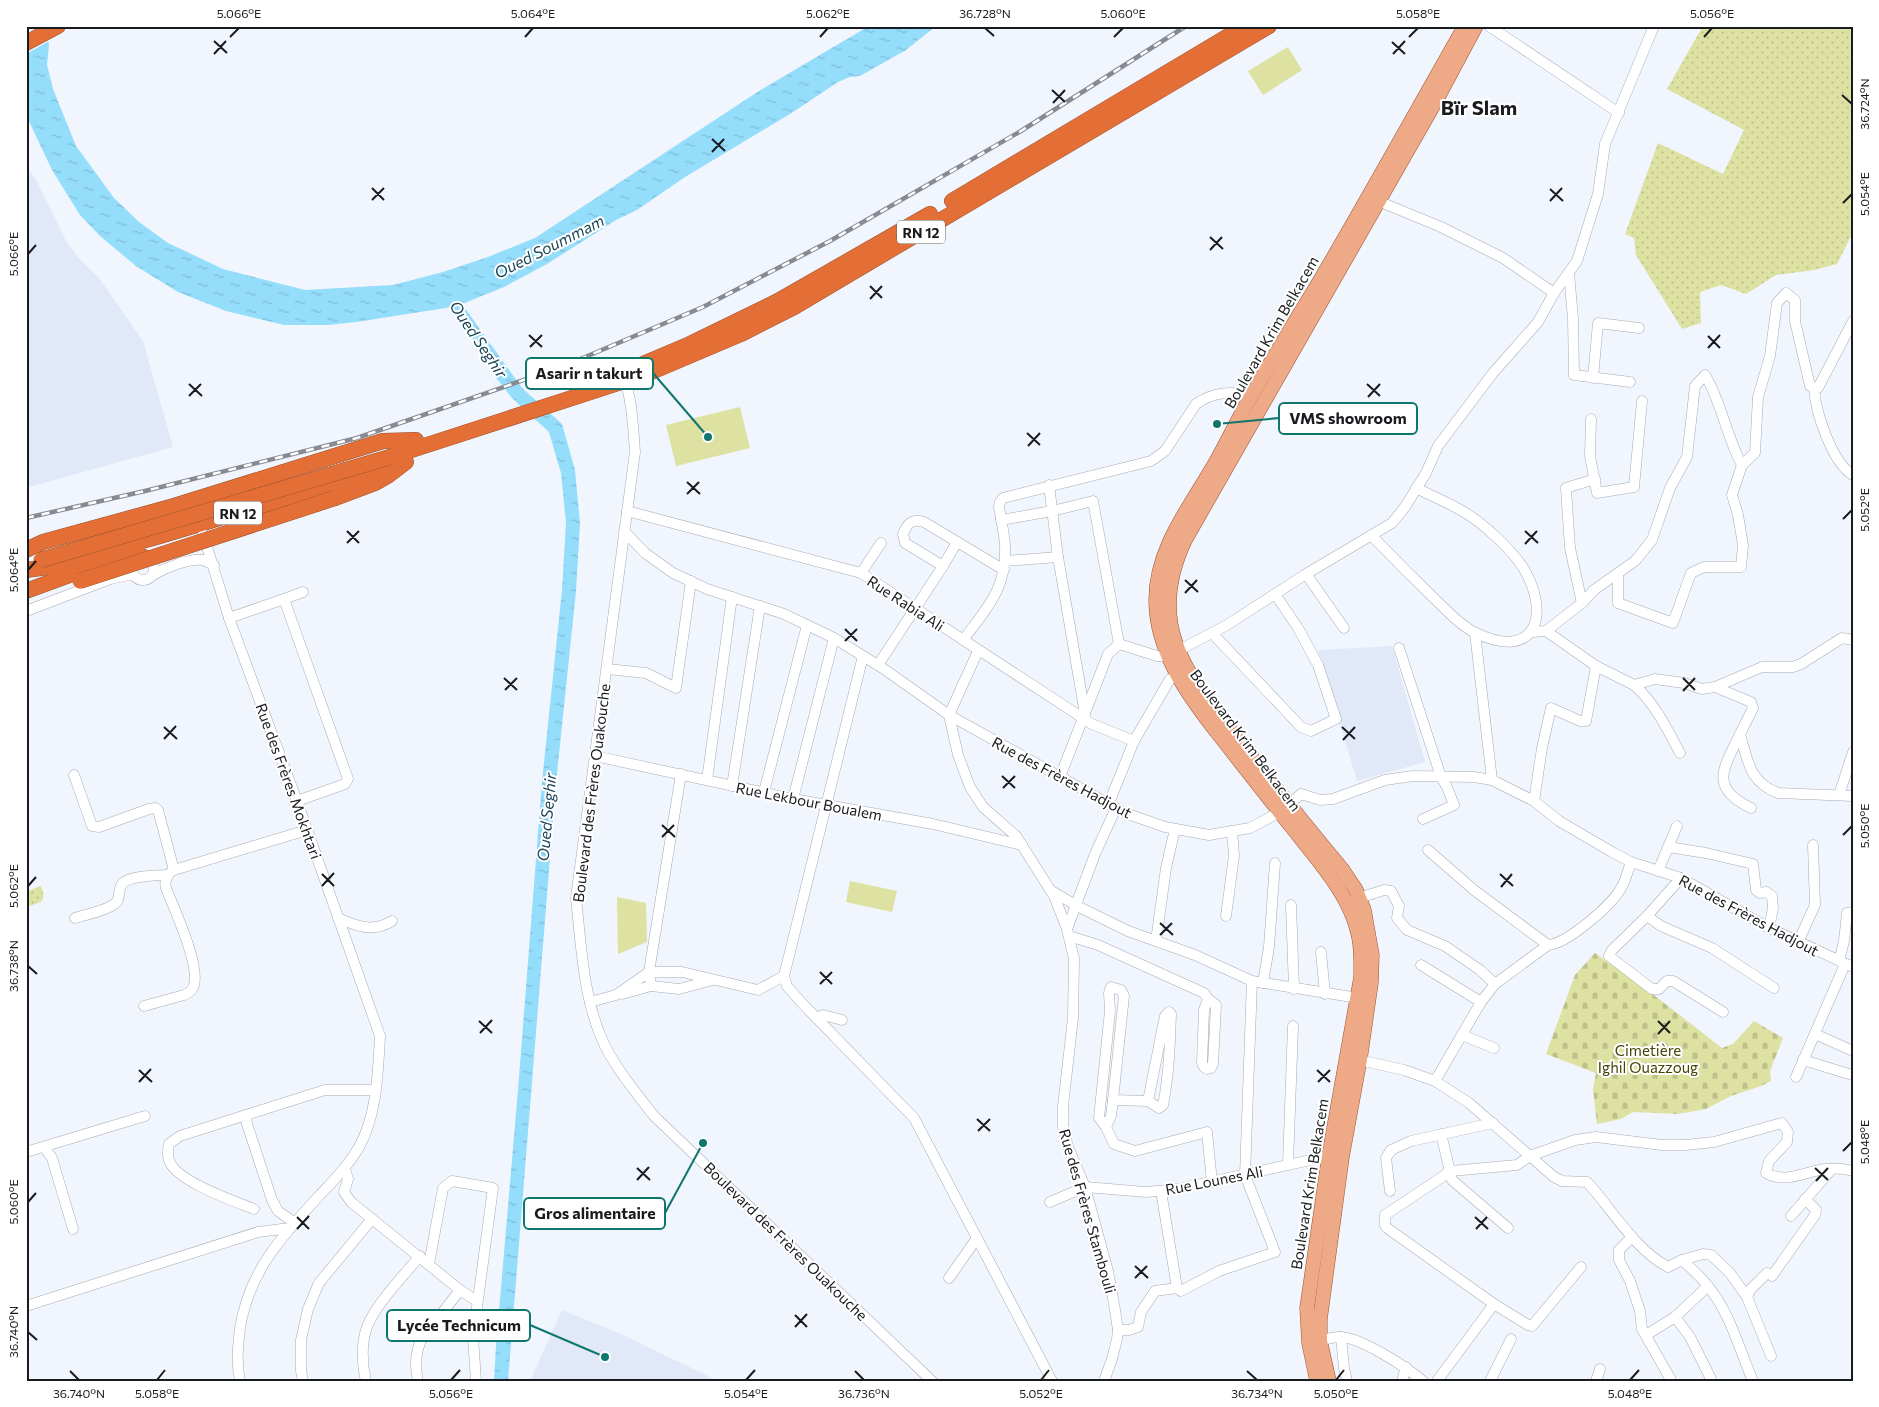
<svg xmlns="http://www.w3.org/2000/svg" width="1879" height="1407" viewBox="0 0 1879 1407" font-family="Commissioner,sans-serif">
  <style>
    .built { fill: #e1e9f9 }
    .green { fill: url(#green-dots) }
    .cemetery { fill: url(#cemetery-stones) }
    .pitch { fill: #dde1a1 }
    .water { fill: url(#water-ripples) }
    .pier { fill: #f0f5fe }
    .lines { fill: none; stroke-linecap: round; stroke-linejoin: round }
    .minor-casing { stroke: #a6abb3; stroke-width: 11 }
    .major-casing { stroke: #9d522e; stroke-width: 15 }
    .highway-casing { stroke: #9d522e; stroke-width: 16 }
    .minor { stroke: #fff; stroke-width: 10 }
    .major { stroke: #eea987; stroke-width: 14 }
    .highway { stroke: #e36f37; stroke-width: 15 }
    .rail-casing { stroke: #878a90; stroke-width: 4.5 }
    .rail { stroke: #fff; stroke-width: 2.5; stroke-dasharray: 8; stroke-linecap: butt }
    .highway-bridge-casing { stroke: #9d522e; stroke-width: 16; stroke-linecap: butt }
    .highway-bridge { stroke: #e36f37; stroke-width: 15 }
    .ticks { fill: none; stroke: #1a1b1e; stroke-width: 2 }
    .labels { text-anchor: middle; dominant-baseline: central; stroke-width: 4; stroke-linejoin: round; paint-order: stroke }
    .shield { fill: #fff; stroke: #5f5f62; stroke-width: 1 }
    .shield-label { font-size: 14px; font-weight: bold; fill: #1a1b1e }
    .street-label { font-size: 15px; fill: #1a1b1e; stroke: #fff }
    .park-label { font-size: 15px; fill: #454605; stroke: #fff }
    .water-label { font-size: 16px; font-style: italic; fill: #1b4656; stroke: #fff }
    .district-label { font-size: 20px; font-weight: bold; fill: #1a1b1e; stroke: #fff }
    .leader { fill: none; stroke: #0f766e; stroke-width: 2 }
    .callout-dot { fill: #0f766e; stroke: #fff; stroke-width: 2 }
    .callout { fill: #fff; stroke: #0f766e; stroke-width: 2 }
    .callout-label { font-size: 16px; text-anchor: middle; font-weight: bold; fill: #1a1b1e }
    .neatline { fill: none; stroke: #1a1b1e; stroke-width: 2 }
    .ticks-label { font-size: 12px; text-anchor: middle; fill: #1a1b1e }
  </style>
  <defs>
    <pattern id="green-dots" width="8" height="8" patternUnits="userSpaceOnUse" patternTransform="scale(1.25)"><rect width="8" height="8" fill="#dde1a1"/><path d="M2 2h.1M6 6h.1" fill="none" stroke="#bdc08a" stroke-width="1.8" stroke-linecap="round"/></pattern>
    <pattern id="cemetery-stones" width="16" height="16" patternUnits="userSpaceOnUse" patternTransform="scale(1.25)"><rect width="16" height="16" fill="#dde1a1"/><path d="M2 7V4a2 2 0 0 1 4 0v3zM10 15v-3a2 2 0 0 1 4 0v3z" fill="#bdc08a"/></pattern>
    <pattern id="water-ripples" width="26" height="14" patternUnits="userSpaceOnUse" patternTransform="scale(1.25)"><rect width="26" height="14" fill="#94ddfb"/><path d="M2 4q2-2 4 0t4 0M15 11q2-2 4 0t4 0" fill="none" stroke="#7fbdd7"/></pattern>
  </defs>
  <rect width="100%" height="100%" fill="#f0f5fe"/>
  <g class="built">
    <path d="M26 166 36 180 66 241 78 257 99 278 143 341 173 447 26 488Z"/>
    <path d="M1392 646 1425 762 1357 781 1318 650Z"/>
    <path d="M562 1310 621 1334 718 1381H530Z"/>
  </g>
  <g class="green">
    <path d="M1703 26H1853V232L1837 264 1814 270 1776 275 1746 294 1721 285 1700 292 1701 323 1682 329 1636 255 1634 238 1625 234 1658 143 1723 174 1744 130 1667 89Z"/>
    <path d="M41 886C47 903 41 902 26 907V892Z"/>
  </g>
  <path class="cemetery" d="M1595 953 1646 989 1722 1048 1733 1044 1754 1021 1783 1038 1770 1071 1771 1081 1761 1086 1731 1096 1706 1109 1678 1114 1633 1112 1621 1119 1597 1124 1593 1089 1596 1073 1546 1054 1575 975Z"/>
  <g class="pitch">
    <path d="M1288 47 1302 70 1263 95 1248 71Z"/>
    <path d="M740 407 750 448 676 466 666 425Z"/>
    <path d="M850 881 897 891 892 912 846 902Z"/>
    <path d="M617 897 646 903 647 942 618 954Z"/>
  </g>
  <path class="water" d="M26 26H46L49 45 47 65 53 89 76 146 114 198 139 222 168 243 223 269 305 290 393 285 443 272 488 257 535 238 759 91 869 26H936L906 50 860 76 850 77 838 82 790 114 685 177 637 210 616 220 547 264 504 287 462 304 522 388 562 424 575 470 580 523 576 591 556 783 508 1381H494L496 1346 518 1090 542 782 562 590 566 523 561 473 549 432 512 398 494 375 452 307 356 322 328 325H284L226 311 178 292 136 266 100 236 80 215 52 170 26 115Z"/>
  <path class="pier" d="M26 26H48L51 40 26 54Z"/>
  <g class="lines">
    <defs>
      <g id="minor">
        <path d="M1489 26 1619 113"/>
        <path d="M1378 201 1441 227 1503 258 1554 293"/>
        <path d="M1569 273 1573 319 1574 375 1630 382"/>
        <path d="M622 371C632 397 633 425 635 452L576 898C581 944 583 994 601 1037 612 1064 636 1093 654 1116L932 1381"/>
        <path d="M1593 378 1598 323 1639 328"/>
        <path d="M1814 387C1815 411 1832 463 1853 475"/>
        <path d="M1591 419 1590 456 1597 493 1634 487 1642 401"/>
        <path d="M1049 485 1058 557 1085 714"/>
        <path d="M627 511 861 573 1092 724 1134 741"/>
        <path d="M1001 520 1052 511 1093 501 1119 644"/>
        <path d="M624 531 645 553 673 573 707 589 784 614 834 638 884 669 949 715 1125 813 1165 827 1209 835 1250 828 1280 812 1301 794 1320 800 1333 799 1385 780 1413 776 1474 777 1492 780 1534 801 1559 821 1612 852 1631 862 1681 878 1769 928 1853 967"/>
        <path d="M203 534 229 618 297 801 380 1036C378 1072 377 1115 359 1147 348 1166 333 1181 318 1197 281 1237 249 1272 240 1328 238 1345 236 1363 240 1381"/>
        <path d="M1371 535C1394 559 1417 582 1441 605 1451 615 1463 627 1476 633 1535 661 1551 616 1524 569 1513 551 1483 523 1464 512 1449 503 1432 496 1416 488"/>
        <circle cx="143" cy="569" r="11"/>
        <path d="M1005 561 1058 557"/>
        <path d="M943 566 905 543 903 534C907 524 912 518 924 522L1004 570"/>
        <path d="M861 573 881 543"/>
        <path d="M1618 573V603L1673 623 1691 573 1704 567H1741L1743 545 1738 515 1732 495 1742 465"/>
        <path d="M1306 574 1344 628"/>
        <path d="M153 575C165 568 189 558 203 560 206 561 211 564 214 565"/>
        <path d="M1582 603 1570 548 1566 488 1595 479"/>
        <path d="M26 611 110 579 133 574"/>
        <path d="M229 618 284 599"/>
        <path d="M1546 631 1596 666 1634 685 1655 679 1684 683 1702 689 1715 687 1751 702 1753 708 1740 734C1748 761 1749 782 1778 793L1853 796"/>
        <path d="M1532 632 1546 631 1582 603 1594 590 1635 561 1652 540 1670 488 1687 457 1695 386 1705 375C1722 403 1726 436 1742 465L1755 453 1758 397 1770 356 1777 303 1786 293 1795 300V321L1810 386 1818 388 1853 321"/>
        <path d="M1212 633 1301 727 1311 731 1336 719 1318 665 1298 628 1275 594"/>
        <path d="M1475 633 1492 780"/>
        <path d="M963 640C987 608 1007 589 1005 545 1004 532 1001 519 999 507L1000 502 1003 498 1151 461 1165 451 1196 404C1214 391 1231 392 1252 394"/>
        <path d="M1399 648 1441 777 1447 787 1454 805 1423 819"/>
        <path d="M978 651 949 715 958 755 970 787 983 807 1016 836 1054 896 1067 929 1074 959 1073 1018 1063 1106V1127L1068 1147 1085 1187 1108 1271 1115 1310 1118 1330 1117 1339 1112 1359 1104 1381"/>
        <path d="M863 656 784 976 787 986 800 1001 914 1118 1052 1381"/>
        <path d="M878 665 943 566 957 542"/>
        <path d="M607 669 646 673 676 688 691 581"/>
        <path d="M1634 685C1655 703 1667 729 1680 753"/>
        <path d="M1715 687 1762 667H1793L1801 664 1842 638 1853 640"/>
        <path d="M1740 734C1724 768 1708 787 1751 808"/>
        <path d="M595 756 793 799 933 824 1022 845"/>
        <path d="M74 775 92 826 99 827 149 809 155 808 158 810 174 870"/>
        <path d="M1060 777 1108 654 1119 644 1157 656H1168L1227 625 1306 574 1392 523 1405 507 1426 473 1438 446 1493 373 1538 322 1554 293 1577 261 1598 194 1605 144 1654 26"/>
        <path d="M707 780 732 597"/>
        <path d="M732 786 760 606"/>
        <path d="M764 792 807 625"/>
        <path d="M1839 795 1853 752"/>
        <path d="M793 799 834 638"/>
        <path d="M297 801 345 784 348 779 284 599 303 592"/>
        <path d="M1534 801 1542 748 1551 708 1580 721H1586L1596 666"/>
        <path d="M1109 803 1134 741 1170 679"/>
        <path d="M1668 847 1706 853 1753 864 1756 890 1760 893 1766 892 1772 896 1773 908 1769 928"/>
        <path d="M1428 850 1474 890 1548 945"/>
        <path d="M1658 871 1677 826"/>
        <path d="M1681 878 1647 916 1612 950 1609 956 1652 989H1659L1667 981H1673L1723 1012"/>
        <path d="M1050 890 1077 906 1128 931 1195 955 1252 981 1358 998"/>
        <path d="M1359 898 1384 890 1391 891 1399 906 1397 918 1407 930 1445 946 1480 970 1495 984"/>
        <path d="M1291 905 1294 989"/>
        <path d="M1226 916 1234 856 1232 831"/>
        <path d="M1647 916 1661 926 1712 948 1774 988"/>
        <path d="M75 918C87 914 102 912 113 905 122 900 117 891 122 884 128 876 158 875 168 875"/>
        <path d="M338 918C356 926 373 933 392 921"/>
        <path d="M1067 929 1095 854 1116 808"/>
        <path d="M1069 936 1098 945 1204 993 1208 999 1216 1005 1213 1064 1211 1068 1207 1069 1204 1067 1202 1063 1204 1010 1208 999"/>
        <path d="M1156 941 1166 868 1175 829"/>
        <path d="M1798 942 1815 905 1813 845"/>
        <path d="M1321 952 1325 994"/>
        <path d="M1839 961 1844 941 1847 913 1853 912"/>
        <path d="M1421 965 1481 1002"/>
        <path d="M1263 983 1269 947 1275 863"/>
        <path d="M651 986 649 972 681 774"/>
        <path d="M622 994 651 986 679 989 713 980"/>
        <path d="M590 1002 616 995 649 972H682L758 990 784 976"/>
        <path d="M144 1006 184 995C189 993 193 990 194 985 200 964 174 909 166 888 164 880 167 874 174 870L307 830"/>
        <path d="M816 1018 823 1015 842 1020"/>
        <path d="M1815 1034 1853 1051"/>
        <path d="M1462 1035 1494 1048"/>
        <path d="M1355 1059 1404 1070 1435 1081 1469 1103 1530 1156 1575 1140 1596 1137 1662 1145H1686L1714 1142 1782 1123 1788 1132 1787 1142 1769 1161 1766 1173C1785 1184 1804 1172 1825 1169 1834 1168 1843 1168 1853 1171"/>
        <path d="M1803 1060 1849 1074 1853 1073"/>
        <path d="M1796 1077 1845 964"/>
        <path d="M1435 1081 1481 1002 1495 984 1548 945C1567 944 1613 904 1621 888 1626 880 1628 870 1631 862"/>
        <path d="M1113 1100 1148 1101 1159 1108 1163 1105C1169 1075 1170 1044 1171 1014L1169 1012 1165 1016 1148 1101"/>
        <path d="M246 1115 180 1136 169 1144C168 1149 167 1155 169 1160 175 1181 234 1201 254 1209"/>
        <path d="M1106 1127 1111 1116 1113 1100 1124 996 1121 990 1111 987 1109 993 1110 1011 1099 1118 1106 1127 1114 1144 1135 1151 1207 1132 1212 1182"/>
        <path d="M1441 1134 1452 1180 1508 1228"/>
        <path d="M44 1147 52 1158 73 1229"/>
        <path d="M26 1152 145 1116"/>
        <path d="M1288 1164 1293 1026"/>
        <path d="M345 1169 348 1179 344 1192 351 1202 460 1290 477 1301"/>
        <path d="M1161 1191 1177 1288"/>
        <path d="M1390 1191 1386 1158 1391 1150 1411 1141 1493 1123"/>
        <path d="M1050 1202 1085 1187 1146 1192 1178 1189 1329 1156H1334"/>
        <path d="M1791 1216 1832 1169"/>
        <path d="M295 1223 278 1211 272 1200 247 1124 246 1115 325 1090H375"/>
        <path d="M1632 1237 1619 1250V1260L1630 1281 1640 1311 1642 1329 1671 1380"/>
        <path d="M1682 1260C1691 1268 1700 1276 1707 1285 1730 1312 1739 1349 1753 1381"/>
        <path d="M429 1264 443 1188 452 1181 493 1188 473 1337 476 1381"/>
        <path d="M1581 1267 1532 1326 1528 1325 1494 1304 1387 1228 1385 1225V1215L1451 1171 1517 1165 1530 1156 1554 1177 1562 1181 1587 1182C1612 1209 1635 1250 1668 1267L1682 1260 1703 1254 1711 1255 1730 1273 1747 1297 1771 1356"/>
        <path d="M1772 1276 1815 1215 1816 1210 1805 1199"/>
        <path d="M949 1278 977 1238"/>
        <path d="M1747 1297 1750 1290 1767 1273"/>
        <path d="M26 1306 258 1232 290 1228"/>
        <path d="M1675 1317 1690 1337 1712 1381"/>
        <path d="M1118 1330H1129L1138 1327 1141 1312 1155 1291 1177 1288 1181 1291 1219 1271 1275 1252 1245 1175 1252 981"/>
        <path d="M1646 1335 1675 1317 1708 1286"/>
        <path d="M1341 1337 1344 1368 1347 1381"/>
        <path d="M1314 1342C1322 1340 1332 1337 1341 1337 1362 1338 1406 1367 1423 1381"/>
        <path d="M303 1381 301 1371V1340L308 1309 319 1283 371 1220"/>
        <path d="M366 1381C362 1365 361 1343 367 1327 375 1305 404 1275 420 1256"/>
        <path d="M418 1381C415 1366 415 1354 421 1340L460 1290"/>
        <path d="M1402 1381 1406 1367"/>
        <path d="M1437 1381 1494 1304"/>
        <path d="M1490 1381 1511 1339"/>
        <path d="M1596 1381 1600 1369"/>
      </g>
      <g id="major">
        <path d="M1317 1381 1309 1343 1307 1308 1329 1156 1361 977C1361 962 1362 948 1358 933 1349 894 1319 862 1295 831 1270 800 1245 768 1220 736 1189 697 1156 652 1156 600 1156 546 1192 505 1217 460 1229 438 1240 415 1253 393 1274 356 1296 320 1318 284 1368 199 1416 112 1465 26"/>
        <path d="M1329 1381 1320 1341V1319L1342 1157 1360 1059 1371 983 1372 955 1364 910 1356 890 1342 869C1306 826 1270 781 1235 736 1213 707 1188 678 1176 644 1163 608 1169 574 1185 540L1437 99 1476 26"/>
      </g>
      <g id="highway">
        <path d="M26 43 58 26"/>
        <path d="M952 201 1245 26"/>
        <path d="M638 366 690 344 778 301 930 214"/>
        <path d="M390 457 649 373 741 334 794 307 1269 26"/>
        <path d="M335 498 375 483 389 475 406 462"/>
        <path d="M26 550 43 542 174 506 383 441 416 440"/>
        <path d="M26 570 48 567 160 536 347 480 394 462"/>
        <path d="M26 591 124 555 137 554 146 558"/>
      </g>
    </defs>
    <use href="#minor" class="minor-casing"/>
    <use href="#major" class="major-casing"/>
    <use href="#highway" class="highway-casing"/>
    <use href="#minor" class="minor"/>
    <use href="#major" class="major"/>
    <use href="#highway" class="highway"/>
    <defs>
      <path id="rail" d="M26 518 145 491 357 438 564 366 703 307 830 241 1021 131 1186 26"/>
    </defs>
    <use href="#rail" class="rail-casing"/>
    <use href="#rail" class="rail"/>
    <defs>
      <g id="highway-bridge">
        <path d="M41 560 390 457"/>
        <path d="M80 581 335 498"/>
      </g>
    </defs>
    <use href="#highway-bridge" class="highway-bridge-casing"/>
    <use href="#highway-bridge" class="highway-bridge"/>
  </g>
  <path class="ticks" d="M985 28 994 36M230 37 239 28M525 37 533 28M820 37 828 28M1114 37 1123 28M1409 37 1418 28M1704 37 1712 28M214 41 227 53M1392 42 1405 54M214 54 226 41M1393 54 1405 41M1052 90 1065 102M1842 95 1852 104M1053 103 1065 90M712 139 725 151M712 152 724 139M372 188 384 200M1550 189 1563 201M372 200 384 188M1550 201 1562 188M1843 203 1852 194M1210 237 1223 249M1210 250 1222 237M28 254 36 245M870 286 882 298M870 299 882 286M529 335 542 347M1708 336 1720 348M530 347 542 335M1708 348 1720 335M189 384 202 396M1367 384 1380 396M189 396 201 384M1368 397 1380 384M1027 433 1040 445M1028 446 1040 433M687 482 700 494M687 494 699 482M1843 519 1852 510M347 531 359 543M1525 531 1538 543M347 543 359 531M1525 544 1537 531M28 570 36 561M1185 580 1198 592M1185 593 1197 580M845 629 857 641M845 641 857 629M504 678 517 690M1683 678 1695 690M505 690 517 678M1683 691 1695 678M164 727 177 739M1342 727 1355 739M164 739 176 726M1343 740 1355 727M1002 776 1015 788M1003 788 1015 776M662 825 675 837M1843 835 1852 826M662 837 674 825M322 874 334 886M1500 874 1513 886M28 886 36 877M322 886 334 873M1501 887 1512 874M1160 923 1173 935M1160 935 1172 923M28 966 37 974M820 972 832 984M820 984 832 972M479 1021 492 1033M1658 1021 1670 1033M480 1033 492 1020M1658 1034 1670 1021M139 1070 152 1082M1317 1070 1330 1082M139 1082 151 1069M1318 1082 1330 1070M977 1119 990 1131M978 1131 990 1119M1843 1151 1852 1142M637 1168 650 1180M1815 1168 1828 1180M637 1180 649 1167M1816 1181 1828 1168M28 1202 36 1193M297 1217 309 1229M1475 1217 1488 1229M297 1229 309 1216M1476 1229 1487 1217M1135 1266 1148 1278M1135 1278 1147 1266M795 1315 807 1327M795 1327 807 1314M28 1332 37 1340M70 1371 79 1380M855 1371 864 1380M1247 1371 1257 1380M157 1380 165 1370M451 1380 460 1370M746 1380 755 1370M1041 1380 1049 1370M1336 1380 1344 1370M1630 1380 1639 1370"/>
  <g class="labels">
    <g class="shield">
      <rect x="897" y="220.5" width="48" height="23" rx="4"/>
      <rect x="214" y="501.5" width="48" height="23" rx="4"/>
    </g>
    <g class="shield-label">
      <text x="921" y="232">RN 12</text>
      <text x="238" y="513">RN 12</text>
    </g>
    <g class="street-label">
      <text transform="translate(1271 332) rotate(-60)">Boulevard Krim Belkacem</text>
      <text transform="translate(906 603) rotate(33)">Rue Rabia Ali</text>
      <text transform="translate(1246 740) rotate(53)">Boulevard Krim Belkacem</text>
      <text transform="translate(1062 777) rotate(28)">Rue des Frères Hadjout</text>
      <text transform="translate(289 781) rotate(70)">Rue des Frères Mokhtari</text>
      <text transform="translate(591 793) rotate(-83)">Boulevard des Frères Ouakouche</text>
      <text transform="translate(809 801) rotate(11)">Rue Lekbour Boualem</text>
      <text transform="translate(1749 915) rotate(28)">Rue des Frères Hadjout</text>
      <text transform="translate(1214 1180) rotate(-11)">Rue Lounes Ali</text>
      <text transform="translate(1309 1184) rotate(-81)">Boulevard Krim Belkacem</text>
      <text transform="translate(1088 1211) rotate(74)">Rue des Frères Stambouli</text>
      <text transform="translate(786 1241) rotate(44)">Boulevard des Frères Ouakouche</text>
    </g>
    <g class="park-label">
      <text x="1648" y="1050">Cimetière<tspan x="1648" dy="17">Ighil Ouazzoug</tspan></text>
    </g>
    <g class="water-label">
      <text transform="translate(549 246) rotate(-27)">Oued Soummam</text>
      <text transform="translate(479 339) rotate(56)">Oued Seghir</text>
      <text transform="translate(546 817) rotate(-85)">Oued Seghir</text>
    </g>
    <g class="district-label">
      <text x="1479" y="107">Bïr Slam</text>
    </g>
  </g>
  <path class="leader" d="M708 437L653 373M1217 424L1279 418M703 1143L665 1213M605 1357L530 1325"/>
  <g class="callout-dot">
    <circle cx="708" cy="437" r="5"/>
    <circle cx="1217" cy="424" r="5"/>
    <circle cx="703" cy="1143" r="5"/>
    <circle cx="605" cy="1357" r="5"/>
  </g>
  <g class="callout">
    <rect x="526" y="358" width="127" height="31" rx="5"/>
    <rect x="1279" y="403" width="138" height="31" rx="5"/>
    <rect x="524" y="1198" width="141" height="31" rx="5"/>
    <rect x="387" y="1310" width="143" height="31" rx="5"/>
  </g>
  <g class="callout-label">
    <text x="589" y="379">Asarir n takurt</text>
    <text x="1348" y="424">VMS showroom</text>
    <text x="595" y="1219">Gros alimentaire</text>
    <text x="459" y="1331">Lycée Technicum</text>
  </g>
  <rect width="1879" height="1407" fill="none" stroke="#ffffff" stroke-width="55"/>
  <rect x="28" y="28" width="1824" height="1352" class="neatline"/>
  <g class="ticks-label">
    <text x="239" y="18">5.066°E</text>
    <text x="533" y="18">5.064°E</text>
    <text x="828" y="18">5.062°E</text>
    <text x="985" y="18">36.728°N</text>
    <text x="1123" y="18">5.060°E</text>
    <text x="1418" y="18">5.058°E</text>
    <text x="1712" y="18">5.056°E</text>
    <text transform="translate(1865 104) rotate(-90)" y="4">36.724°N</text>
    <text transform="translate(1865 194) rotate(-90)" y="4">5.054°E</text>
    <text transform="translate(14 254) rotate(-90)" y="4">5.066°E</text>
    <text transform="translate(1865 510) rotate(-90)" y="4">5.052°E</text>
    <text transform="translate(14 570) rotate(-90)" y="4">5.064°E</text>
    <text transform="translate(1865 826) rotate(-90)" y="4">5.050°E</text>
    <text transform="translate(14 886) rotate(-90)" y="4">5.062°E</text>
    <text transform="translate(14 966) rotate(-90)" y="4">36.738°N</text>
    <text transform="translate(1865 1142) rotate(-90)" y="4">5.048°E</text>
    <text transform="translate(14 1202) rotate(-90)" y="4">5.060°E</text>
    <text transform="translate(14 1332) rotate(-90)" y="4">36.740°N</text>
    <text x="79" y="1398">36.740°N</text>
    <text x="157" y="1398">5.058°E</text>
    <text x="451" y="1398">5.056°E</text>
    <text x="746" y="1398">5.054°E</text>
    <text x="864" y="1398">36.736°N</text>
    <text x="1041" y="1398">5.052°E</text>
    <text x="1257" y="1398">36.734°N</text>
    <text x="1336" y="1398">5.050°E</text>
    <text x="1630" y="1398">5.048°E</text>
  </g>
</svg>
